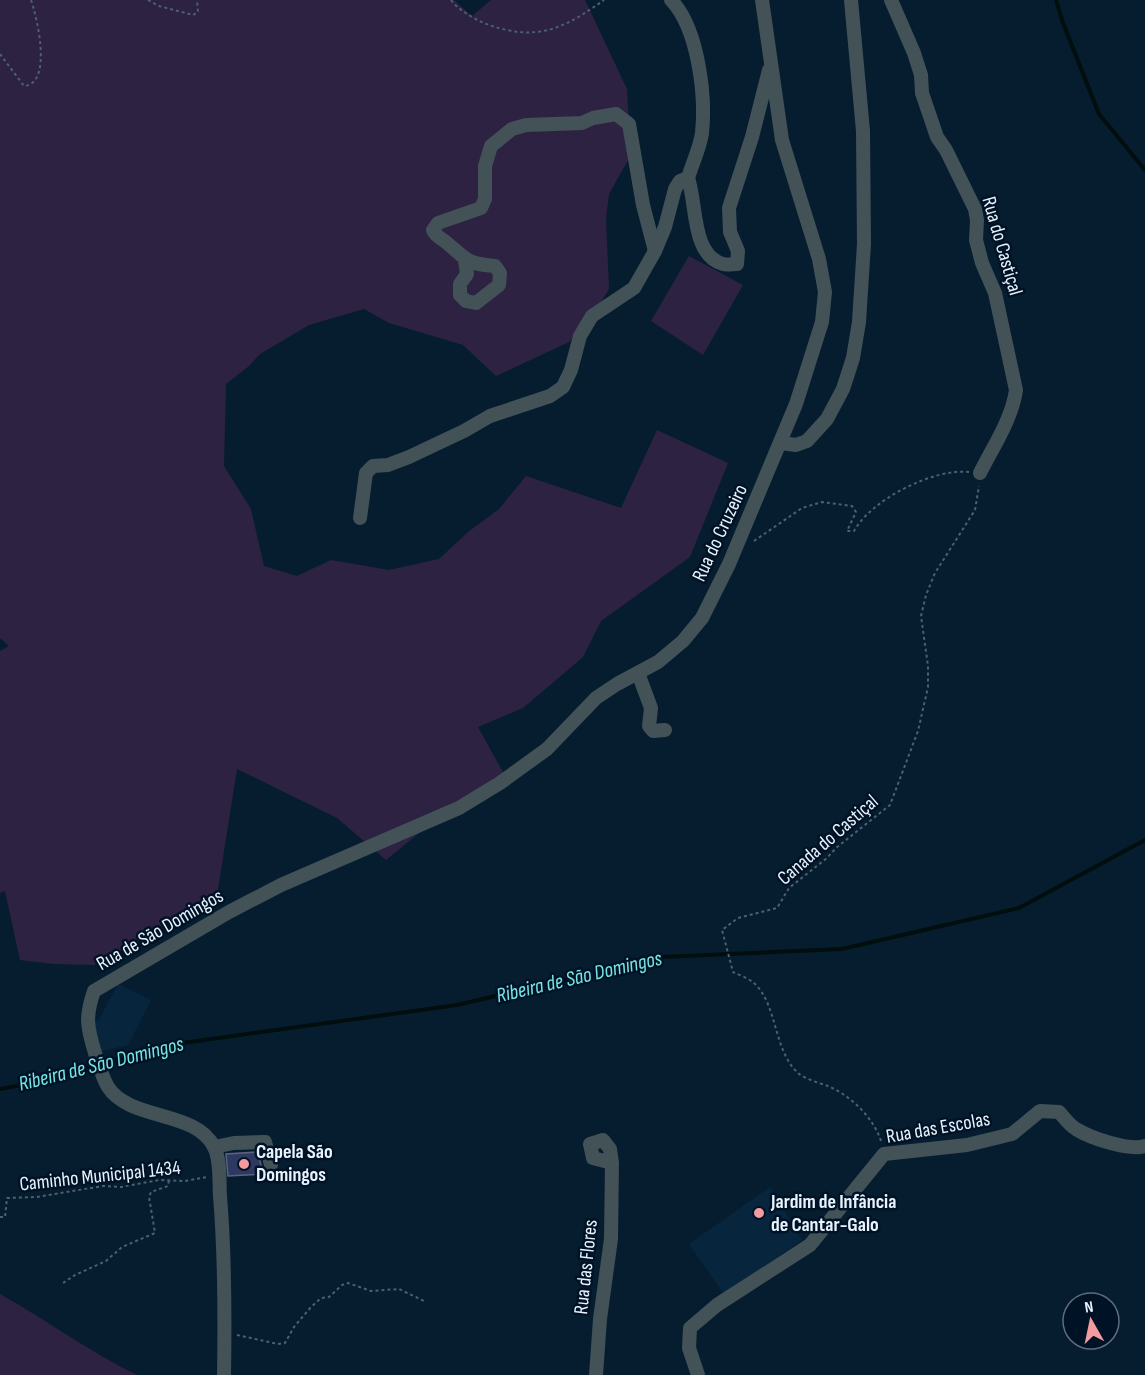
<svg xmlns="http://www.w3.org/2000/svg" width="1145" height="1375" viewBox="0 0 1145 1375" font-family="'Sofia Sans Condensed',sans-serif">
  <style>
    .built { fill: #07263e }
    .green { fill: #2e2243 }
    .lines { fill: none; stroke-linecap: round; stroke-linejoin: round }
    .stream { stroke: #000e0e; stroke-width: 4 }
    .building { fill: #2e3861; stroke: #5a627f; stroke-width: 1.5 }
    .path { stroke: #4c6070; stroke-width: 2; stroke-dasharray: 3 3; stroke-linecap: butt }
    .minor { stroke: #435257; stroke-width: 14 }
    .poi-dot { fill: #f49b9f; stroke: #001326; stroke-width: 2 }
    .labels { text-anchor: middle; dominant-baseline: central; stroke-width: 5; stroke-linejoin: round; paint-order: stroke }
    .street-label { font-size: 20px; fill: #e8f3fe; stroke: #001326 }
    .poi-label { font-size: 20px; font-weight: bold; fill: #e8f3fe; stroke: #001326; text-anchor: start }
    .water-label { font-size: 21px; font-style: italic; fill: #77e7e5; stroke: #001326 }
  </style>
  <rect width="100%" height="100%" fill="#061d30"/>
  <g class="built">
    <path d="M118 984 151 1000 128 1045 98 1052 91 1021 99 1020Z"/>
    <path d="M770 1187 802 1240 724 1294 689 1244Z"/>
  </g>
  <g class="green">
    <path d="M0 0H454L472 16 491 0H585L627 89 629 123 631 155 609 194 606 219 609 289 595 312 569 342 496 376 463 345 389 323 364 309 309 325 260 354 249 366 226 384 224 466 251 509 264 566 297 576 331 560 389 570 439 559 468 532 499 509 526 476 621 508 657 430 728 463 690 557 601 621 583 657 523 708 478 727 510 785 429 825 386 860 337 818 237 769 216 902 94 965 54 964 20 960 5 891 0 893V651L9 646 0 638Z"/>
    <path d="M689 256 743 285 703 355 651 321Z"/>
    <path d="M0 1294C47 1320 89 1352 137 1375H0Z"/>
  </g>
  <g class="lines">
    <g class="stream">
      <path d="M1056 0 1063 23 1099 114 1145 170"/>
      <path d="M103 1064 175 1044 457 1005 662 957 842 949 1019 908 1145 840"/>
      <path d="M0 1089 37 1082 95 1066"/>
    </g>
  </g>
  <path class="building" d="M258 1152 263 1174 228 1176 226 1154Z"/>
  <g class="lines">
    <g class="path">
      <path d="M148 0 159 6 193 15 198 12 197 0"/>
      <path d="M451 0C457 8 464 12 472 17 484 24 494 27 507 30 546 39 573 22 604 0"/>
      <path d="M0 54 24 86C53 84 37 17 31 0"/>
      <path d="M754 541 802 508 822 502 852 506 856 512 847 531H854C871 500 933 468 969 472"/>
      <path d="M881 1141C873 1117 851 1096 828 1086 819 1083 805 1079 798 1073 773 1050 778 1005 754 983 748 978 739 975 733 972L722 930 738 918 777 908 789 888 827 858 836 848 890 805 918 731 928 687V666L921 616 926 595 935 573 975 510 979 486"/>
      <path d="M0 1217H5L7 1198 37 1197 103 1186 121 1187 159 1180 185 1181 207 1177"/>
      <path d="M63 1283 75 1275 106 1261 122 1247 155 1233 149 1197 151 1192 168 1186 169 1180"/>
      <path d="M237 1335 278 1344 285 1343 294 1327 311 1307 321 1298 329 1297 342 1285 348 1283 371 1291 399 1289 424 1301"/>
    </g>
    <g class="minor">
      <path d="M671 0C698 28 706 95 702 133 700 148 692 164 688 178"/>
      <path d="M891 0 914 53 921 75 922 93 937 137 946 150 975 209 977 220 976 240 982 263 995 293 1016 390C1012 419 993 447 980 473"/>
      <path d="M465 260 467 274 460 284V295L466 301 476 303 499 285 500 273 495 266C467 264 467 260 447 243 441 238 436 237 433 230L438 223 481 208 485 199V166L491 146 512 129 526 125 582 123 593 118 616 114 629 124 643 205 655 251"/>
      <path d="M781 443 796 445 807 441 827 419 843 389 853 358 859 322 864 244 863 131 851 0"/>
      <path d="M360 518 366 473 373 466 388 465 409 457 464 431 490 416 550 396 563 387 571 370 580 336 592 316 634 288 655 251 665 227 675 189 680 181 688 178C697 203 691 255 723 264 727 265 733 264 737 264L738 251 730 232 729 208 752 137 769 70"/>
      <path d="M638 673 651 708 649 726 653 731 665 730"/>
      <path d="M214 1147 234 1143 265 1142 271 1165"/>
      <path d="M224 1375C225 1315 225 1256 220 1196 219 1182 221 1160 214 1147 196 1110 130 1121 108 1087 102 1077 99 1064 95 1053 87 1027 85 1017 94 991L229 912 281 885 459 808 500 783 547 749 596 698 617 684 658 662 683 641 702 618 729 564 796 404 822 322 825 292 819 259 782 140 762 0"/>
      <path d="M596 1375 600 1319 611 1239 612 1163 610 1149 603 1140 590 1144 593 1158 612 1163"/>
      <path d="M698 1375 689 1348 690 1328 717 1305 810 1245 884 1154 967 1145 1012 1134 1040 1111 1059 1112C1064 1117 1069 1125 1076 1129 1090 1138 1129 1151 1145 1146"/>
    </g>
  </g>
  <g class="poi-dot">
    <circle cx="244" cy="1164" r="6"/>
    <circle cx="759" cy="1213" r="6"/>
  </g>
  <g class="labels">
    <g class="street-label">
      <text transform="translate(1002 246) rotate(74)">Rua do Castiçal</text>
      <text transform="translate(720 533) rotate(-65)">Rua do Cruzeiro</text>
      <text transform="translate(828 840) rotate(-41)">Canada do Castiçal</text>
      <text transform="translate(160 930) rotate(-30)">Rua de São Domingos</text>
      <text transform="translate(938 1128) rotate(-10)">Rua das Escolas</text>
      <text transform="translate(100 1176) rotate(-6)">Caminho Municipal 1434</text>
      <text transform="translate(586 1267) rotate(-84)">Rua das Flores</text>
    </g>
    <g class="poi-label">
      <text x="256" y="1152">Capela São<tspan x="256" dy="23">Domingos</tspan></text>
      <text x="771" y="1202">Jardim de Infância<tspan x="771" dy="23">de Cantar-Galo</tspan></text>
    </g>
    <g class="water-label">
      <text transform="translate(579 977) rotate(-13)">Ribeira de São Domingos</text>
      <text transform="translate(101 1064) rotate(-14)">Ribeira de São Domingos</text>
    </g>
  </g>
  <g transform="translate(1091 1321) rotate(351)"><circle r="28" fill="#001326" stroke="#5d6d7c" stroke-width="1.5"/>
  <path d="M0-4.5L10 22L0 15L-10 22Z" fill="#f49b9f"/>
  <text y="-9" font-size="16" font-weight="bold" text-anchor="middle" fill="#e8f3fe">N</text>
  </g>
</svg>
